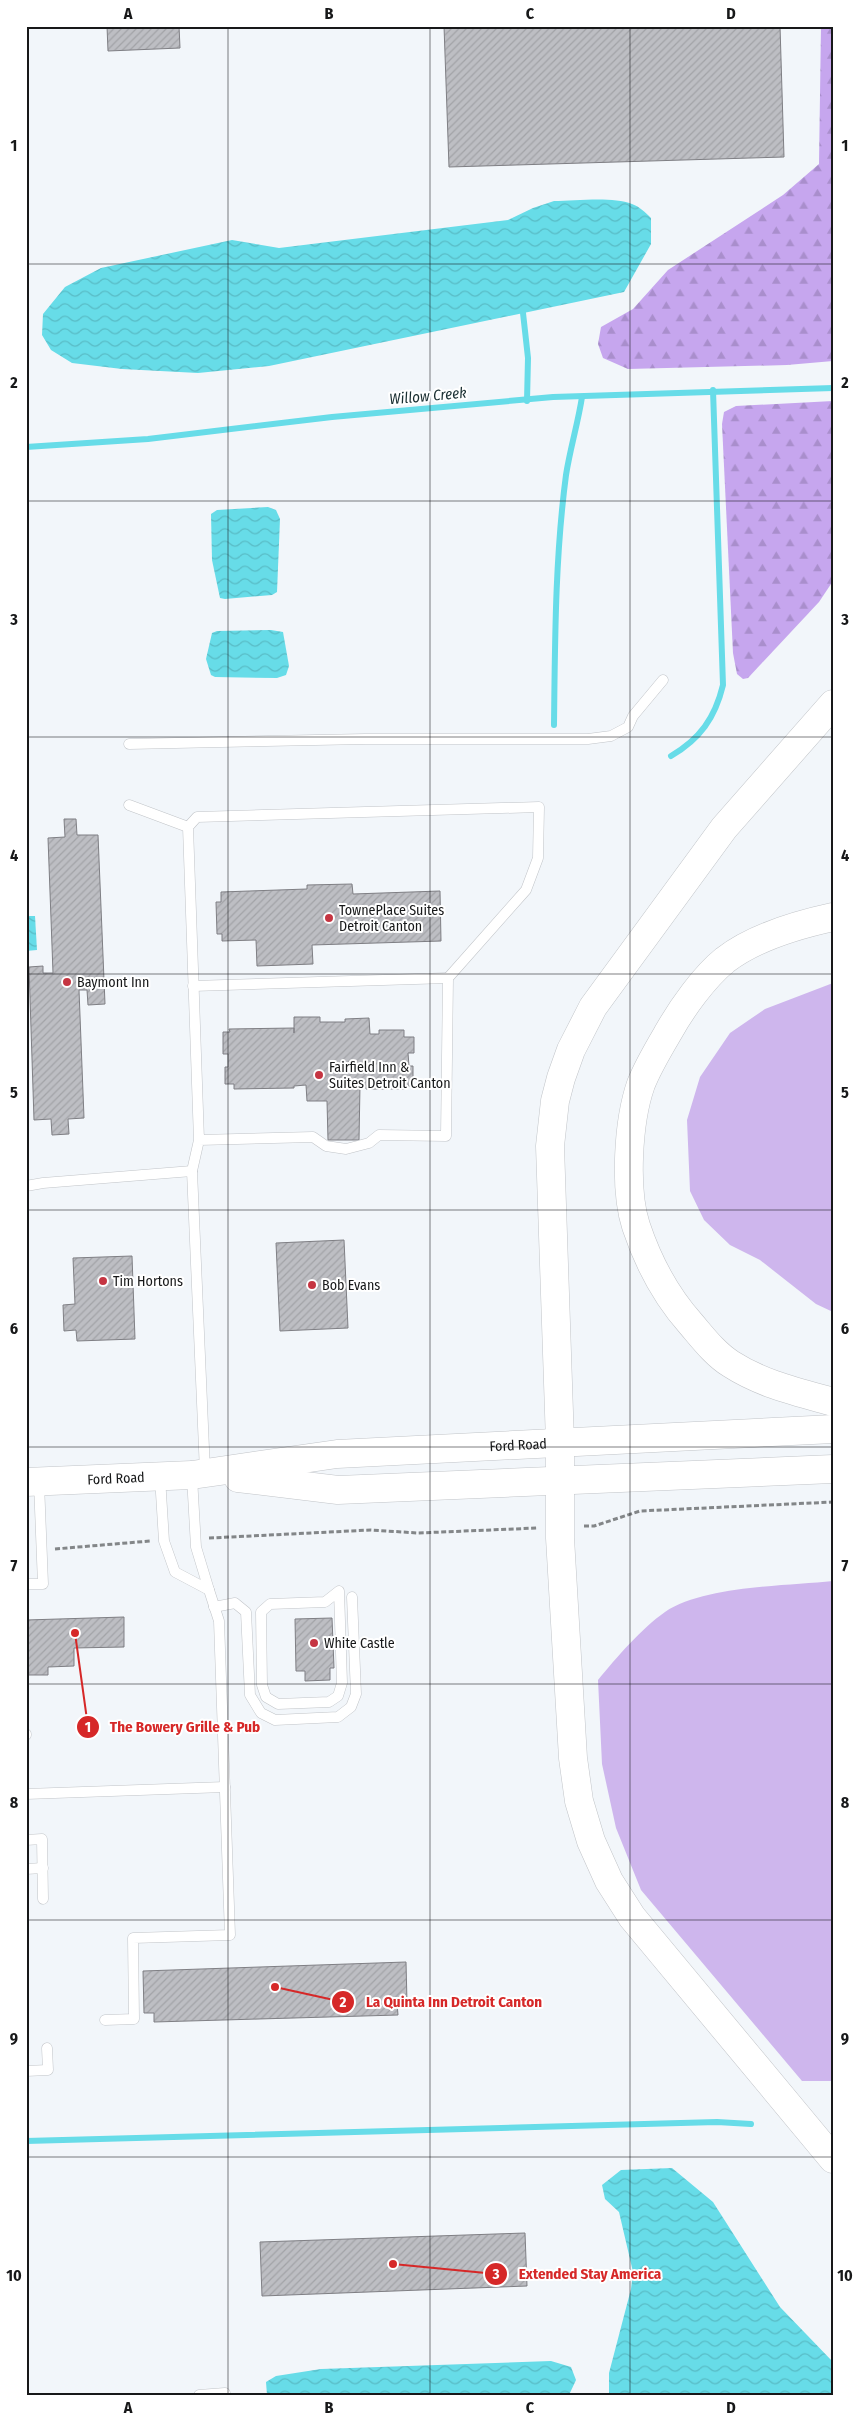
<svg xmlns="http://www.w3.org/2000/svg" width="859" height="2421" viewBox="0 0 859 2421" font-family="'Fira Sans Condensed',sans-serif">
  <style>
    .grass { fill: #ceb6ed }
    .forest { fill: url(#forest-firs) }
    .water { fill: url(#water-waves) }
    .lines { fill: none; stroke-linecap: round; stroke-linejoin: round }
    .stream { stroke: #67dce8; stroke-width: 6 }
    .building { fill: url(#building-hatch); stroke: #7f7f84 }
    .lane-casing { stroke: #c1c4c8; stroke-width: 11 }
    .primary-casing { stroke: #c1c4c8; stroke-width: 29 }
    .highway-casing { stroke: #c1c4c8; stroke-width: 29 }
    .path { stroke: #838688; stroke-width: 3; stroke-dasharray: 5 2.5; stroke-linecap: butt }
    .lane { stroke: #fff; stroke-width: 10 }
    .primary { stroke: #fff; stroke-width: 28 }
    .highway { stroke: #fff; stroke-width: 28 }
    .grid { fill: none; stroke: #171819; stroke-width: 1; stroke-opacity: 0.55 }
    .poi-dot { fill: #c53542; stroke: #fff; stroke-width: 2 }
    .labels { text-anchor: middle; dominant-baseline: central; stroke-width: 4; stroke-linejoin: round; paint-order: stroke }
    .poi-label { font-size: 14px; fill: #171819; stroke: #fff; text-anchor: start }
    .street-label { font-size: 14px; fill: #171819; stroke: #fff }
    .water-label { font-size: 15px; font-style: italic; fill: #192e31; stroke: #fff }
    .leader { fill: none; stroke: #d62828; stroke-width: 2 }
    .callout-dot { fill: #d62828; stroke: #fff; stroke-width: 2 }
    .mark-label { font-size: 15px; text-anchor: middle; font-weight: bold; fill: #fff }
    .callout-label { font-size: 15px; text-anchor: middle; font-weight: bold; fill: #d62828; stroke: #fff; stroke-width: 4; stroke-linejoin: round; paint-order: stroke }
    .neatline { fill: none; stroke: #171819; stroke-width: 2 }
    .grid-label { font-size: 16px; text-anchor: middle; font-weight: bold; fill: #171819 }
  </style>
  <defs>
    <pattern id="forest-firs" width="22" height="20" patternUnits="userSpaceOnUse" patternTransform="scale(1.25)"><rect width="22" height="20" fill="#c6a6ee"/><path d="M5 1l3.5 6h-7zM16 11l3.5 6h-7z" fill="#a98ecc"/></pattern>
    <pattern id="water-waves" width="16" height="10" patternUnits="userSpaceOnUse" patternTransform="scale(1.25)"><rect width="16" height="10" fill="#67dce8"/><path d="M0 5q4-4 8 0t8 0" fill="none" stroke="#59bcc6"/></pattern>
    <pattern id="building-hatch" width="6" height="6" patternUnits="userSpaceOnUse" patternTransform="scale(1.25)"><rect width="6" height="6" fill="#bdbec3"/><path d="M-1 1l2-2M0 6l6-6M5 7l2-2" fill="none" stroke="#a2a3a7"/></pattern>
  </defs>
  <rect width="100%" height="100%" fill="#f2f6fa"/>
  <g class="grass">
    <path d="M833 983V1312L816 1304 760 1260 730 1245 704 1220 690 1191 687 1120 700 1077 730 1033 765 1009Z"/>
    <path d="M833 1581V2081H802L641 1890 616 1828 602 1764 598 1680C616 1658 642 1628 665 1612 704 1586 785 1586 833 1581Z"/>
  </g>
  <g class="forest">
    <path d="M821 26H833V361L787 365 628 369 603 358 598 344 601 327 633 309 668 270 783 195 819 164Z"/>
    <path d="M833 401V581L819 602 748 678 743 679 737 674 733 653 722 424 724 412 736 406Z"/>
  </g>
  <g class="water">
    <path d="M554 201C575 201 612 196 632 204 640 207 645 212 651 218V244L624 292 269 366 198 373 122 369 72 363 51 350 42 335 43 314 65 287 101 268 232 240 279 248 508 220 533 208Z"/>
    <path d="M268 507 276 510 280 519 277 592 272 595 225 599 220 598 212 560 211 514 217 510Z"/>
    <path d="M271 630 283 632 289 666 286 675 277 678 215 677 211 675 206 659 212 633 217 631Z"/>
    <path d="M26 916H35L37 950 26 951Z"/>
    <path d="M672 2168 713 2202 780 2307 833 2362V2395H609V2373L631 2289 633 2272 619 2212 605 2199 602 2185 621 2170Z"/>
    <path d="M551 2361 571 2367 576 2380 569 2395H267L266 2382 276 2376 321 2369Z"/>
  </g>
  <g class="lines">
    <g class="stream">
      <path d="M523 313 528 358 527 401"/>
      <path d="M26 447 148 439 332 417 553 397 833 388"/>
      <path d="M554 725C555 642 555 558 566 475 570 449 578 423 582 397"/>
      <path d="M671 756C700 739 715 718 723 685L713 390"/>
      <path d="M26 2141 717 2122 751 2124"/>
    </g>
  </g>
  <g class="building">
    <path d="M107 26H179L180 48 108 51Z"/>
    <path d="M444 26H780L784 157 449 167Z"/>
    <path d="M64 819H76L77 835H98L105 1004 88 1005 87 990H79L84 1118 68 1119 69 1134 52 1135 51 1119 34 1120 29 967 43 966V973H53L48 838 65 837Z"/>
    <path d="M352 884 353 894 440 891 441 941 312 945 313 964 257 966 256 940 222 941V934H217L216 902H221V892L307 889V885Z"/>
    <path d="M294 1017H320V1022H345V1019L369 1018 370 1034H379V1030H404V1037H414V1053H408L409 1066H413V1086H406V1089H366V1085H360L359 1140H328L327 1101H307L306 1085 294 1086V1088L234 1089V1084H225V1067H228V1054H223V1032H230L229 1029 294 1028V1033Z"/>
    <path d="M344 1240 348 1328 280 1331 276 1243Z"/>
    <path d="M132 1256 135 1339 77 1341 76 1330 64 1331 63 1305 75 1304 73 1258Z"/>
    <path d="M124 1617V1647L74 1648V1666L48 1667V1675H28L26 1620Z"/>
    <path d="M332 1618 334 1668H330V1680L305 1681V1671H296L295 1619Z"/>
    <path d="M406 1962 407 2003H397L398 2015 154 2022V2013H144L143 1971Z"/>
    <path d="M525 2233 527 2286 262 2296 260 2242Z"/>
  </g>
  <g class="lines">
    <defs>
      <g id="lane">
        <path d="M129 744 365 739H588L611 736 628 727 633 716 663 680"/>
        <path d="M129 805 188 827"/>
        <path d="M193 986 448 978"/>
        <path d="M192 1171 199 1140 188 827 197 817 539 807 538 858 526 890 448 978 446 1136 379 1135 369 1143 346 1149 326 1146 313 1137 199 1140"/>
        <path d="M26 1186 43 1183 192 1171 205 1472"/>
        <path d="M160 1477 164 1541 175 1572 209 1590 196 1547 192 1477"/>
        <path d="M26 1584H43L39 1483"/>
        <path d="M339 1591 342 1683 338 1696 329 1702 278 1704 266 1697 262 1685 261 1612 270 1604 325 1602Z"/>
        <path d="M214 1607 235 1603 246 1612 250 1695 261 1713 275 1720 338 1717 351 1707 356 1694 352 1597"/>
        <path d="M26 1734V1735"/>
        <path d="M26 1794 225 1787"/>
        <path d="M26 1840 42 1839 43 1899"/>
        <path d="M26 1869 43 1868"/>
        <path d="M105 2020 134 2019 133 1938 230 1935 219 1621 209 1590"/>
        <path d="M26 2071 48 2070 47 2048"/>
        <path d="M199 2395 225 2393"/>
      </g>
      <g id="primary">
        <path d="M238 1478 338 1490 833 1469"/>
        <path id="s1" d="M26 1482 192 1475 337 1454 833 1429"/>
      </g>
      <g id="highway">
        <path d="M833 704 724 828 593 1007 571 1050 561 1078 555 1101 550 1146 560 1442V1538L573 1758 579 1801 591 1841 609 1881 632 1917 833 2159"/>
        <path d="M833 917C796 925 755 937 725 960 704 977 682 1008 669 1031 659 1048 648 1066 641 1084 628 1121 624 1189 636 1226 648 1262 666 1296 691 1324 703 1338 715 1354 731 1364 762 1384 797 1392 833 1402"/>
      </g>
    </defs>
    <use href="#lane" class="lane-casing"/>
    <use href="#primary" class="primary-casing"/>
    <use href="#highway" class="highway-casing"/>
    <g class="path">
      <path d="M584 1526H594L640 1511 833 1502"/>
      <path d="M209 1538 371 1530 418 1533 537 1528"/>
      <path d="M55 1549 150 1541"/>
    </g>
    <use href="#lane" class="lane"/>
    <use href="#primary" class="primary"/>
    <use href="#highway" class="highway"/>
  </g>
  <path class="grid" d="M228 26V2395M430 26V2395M630 26V2395M26 264H833M26 501H833M26 737H833M26 974H833M26 1210H833M26 1447H833M26 1684H833M26 1920H833M26 2157H833"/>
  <g class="poi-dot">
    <circle cx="329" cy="918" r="5"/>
    <circle cx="67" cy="982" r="5"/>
    <circle cx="319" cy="1075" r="5"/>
    <circle cx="103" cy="1281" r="5"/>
    <circle cx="312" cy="1285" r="5"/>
    <circle cx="314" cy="1643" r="5"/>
  </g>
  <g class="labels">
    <g class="poi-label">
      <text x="339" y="910">TownePlace Suites<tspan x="339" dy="16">Detroit Canton</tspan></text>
      <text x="77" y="982">Baymont Inn</text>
      <text x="329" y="1067">Fairfield Inn &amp;<tspan x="329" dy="16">Suites Detroit Canton</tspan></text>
      <text x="113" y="1281">Tim Hortons</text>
      <text x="322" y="1285">Bob Evans</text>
      <text x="324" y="1643">White Castle</text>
    </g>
    <g class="street-label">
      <text stroke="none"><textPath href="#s1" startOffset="494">Ford Road</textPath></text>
      <text stroke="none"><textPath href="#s1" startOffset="90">Ford Road</textPath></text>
    </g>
    <g class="water-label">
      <text transform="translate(428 396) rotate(-5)">Willow Creek</text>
    </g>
  </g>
  <path class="leader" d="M75 1633L88 1727M275 1987L343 2002M393 2264L496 2274"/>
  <g class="callout-dot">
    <circle cx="75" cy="1633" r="5"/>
    <circle cx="275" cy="1987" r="5"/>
    <circle cx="393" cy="2264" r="5"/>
    <circle cx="88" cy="1727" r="12"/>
    <circle cx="343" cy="2002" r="12"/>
    <circle cx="496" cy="2274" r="12"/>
  </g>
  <g class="mark-label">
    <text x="88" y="1732">1</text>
    <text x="343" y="2007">2</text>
    <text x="496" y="2279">3</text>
  </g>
  <g class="callout-label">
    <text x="185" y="1732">The Bowery Grille &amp; Pub</text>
    <text x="454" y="2007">La Quinta Inn Detroit Canton</text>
    <text x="590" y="2279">Extended Stay America</text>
  </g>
  <rect width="859" height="2421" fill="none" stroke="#ffffff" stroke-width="55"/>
  <rect x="28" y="28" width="804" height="2366" class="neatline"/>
  <g class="grid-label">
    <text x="128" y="19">A</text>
    <text x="329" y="19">B</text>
    <text x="530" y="19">C</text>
    <text x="731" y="19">D</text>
    <text x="14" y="151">1</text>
    <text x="845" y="151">1</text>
    <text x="14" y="388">2</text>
    <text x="845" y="388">2</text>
    <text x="14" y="625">3</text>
    <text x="845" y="625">3</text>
    <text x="14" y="861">4</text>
    <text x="845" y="861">4</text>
    <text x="14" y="1098">5</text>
    <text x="845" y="1098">5</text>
    <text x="14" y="1334">6</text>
    <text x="845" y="1334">6</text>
    <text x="14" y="1571">7</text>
    <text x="845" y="1571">7</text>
    <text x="14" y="1808">8</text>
    <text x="845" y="1808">8</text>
    <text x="14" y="2044">9</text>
    <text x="845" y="2044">9</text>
    <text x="14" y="2281">10</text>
    <text x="845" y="2281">10</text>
    <text x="128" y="2413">A</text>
    <text x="329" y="2413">B</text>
    <text x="530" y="2413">C</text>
    <text x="731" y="2413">D</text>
  </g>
</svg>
